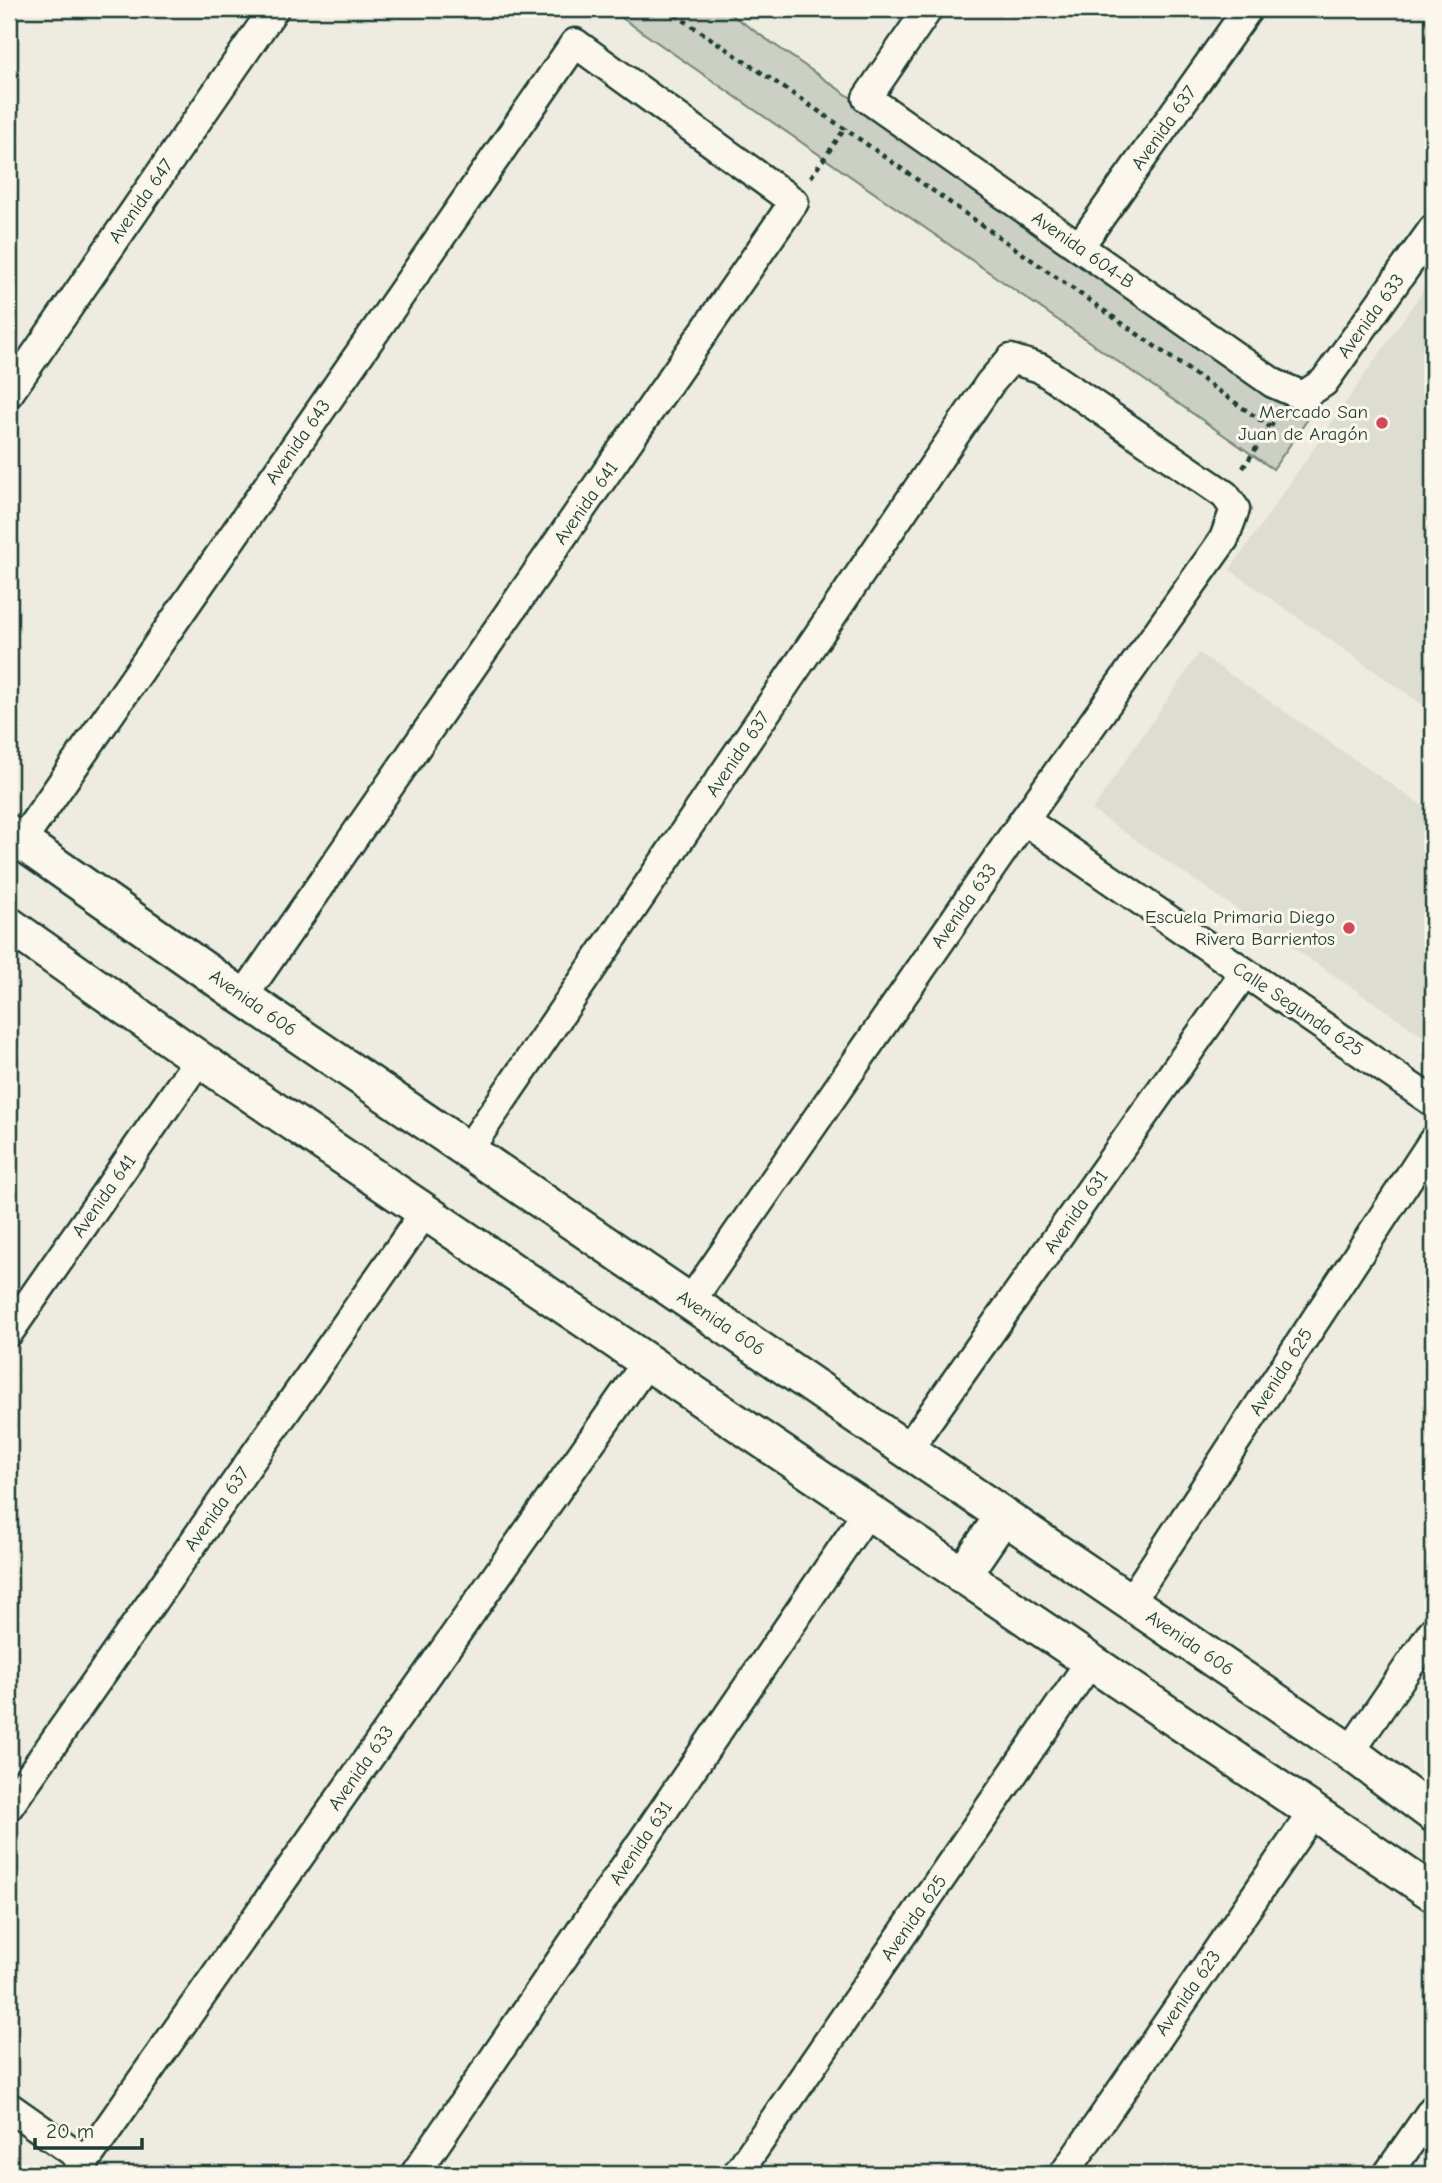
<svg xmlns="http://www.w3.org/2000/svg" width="1442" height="2183" viewBox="0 0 1442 2183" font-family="'Comic Neue',sans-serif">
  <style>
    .built { fill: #ddddd2 }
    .green { fill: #cbcfc4; stroke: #75867c; stroke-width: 2 }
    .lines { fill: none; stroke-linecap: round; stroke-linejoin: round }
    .minor-casing { stroke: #1f3d34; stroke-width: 33 }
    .tertiary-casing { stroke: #1f3d34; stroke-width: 40 }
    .path { stroke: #1f3d34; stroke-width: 4.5; stroke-dasharray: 5 5; stroke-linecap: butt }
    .minor { stroke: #fbf7ec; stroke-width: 28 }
    .tertiary { stroke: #fbf7ec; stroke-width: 35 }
    .poi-dot { fill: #d1495b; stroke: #fbf7ec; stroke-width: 2.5 }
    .labels { text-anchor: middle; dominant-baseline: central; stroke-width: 6; stroke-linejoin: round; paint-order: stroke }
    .street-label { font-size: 19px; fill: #1f3d34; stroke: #fbf7ec }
    .poi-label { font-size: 19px; fill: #1f3d34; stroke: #fbf7ec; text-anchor: end }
  </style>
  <rect width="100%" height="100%" fill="#eeece1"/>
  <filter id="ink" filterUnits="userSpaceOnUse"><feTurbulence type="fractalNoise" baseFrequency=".0143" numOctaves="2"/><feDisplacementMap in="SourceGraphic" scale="14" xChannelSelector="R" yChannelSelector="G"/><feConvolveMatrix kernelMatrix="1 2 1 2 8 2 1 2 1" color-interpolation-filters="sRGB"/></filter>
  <g filter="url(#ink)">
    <g class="built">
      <path d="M1433 276V712L1230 570Z"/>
      <path d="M1199 653 1433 813V1043L1092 810Z"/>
    </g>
    <path class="green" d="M609 9H723L1310 416 1273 469Z"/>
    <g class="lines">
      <defs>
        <g id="minor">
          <path d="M928 9 867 98 1273 383 1303 396 1324 382 1433 229"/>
          <path d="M1079 247 1248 9"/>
          <path d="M9 393 274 9"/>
          <path d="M1024 820 1433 1102"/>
          <path d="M21 842 575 43 794 202 243 997"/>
          <path d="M468 1150 990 383 1011 359 1040 368 1225 495 1235 509 1224 539 1024 820 690 1302"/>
          <path d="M9 1332 199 1059"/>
          <path d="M907 1450 1244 973"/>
          <path d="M1130 1602 1433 1141"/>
          <path d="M1350 1752 1433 1631"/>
          <path d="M9 1806 425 1212"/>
          <path d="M9 2107 86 2161"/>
          <path d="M76 2174 647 1362"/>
          <path d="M415 2174 868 1511"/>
          <path d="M737 2174 1090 1662"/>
          <path d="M1064 2174 1313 1812"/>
          <path d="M1388 2174 1433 2109"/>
        </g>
        <g id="tertiary">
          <path d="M9 833 243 997 1350 1752 1433 1814"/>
          <path d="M9 925 199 1059 1433 1893"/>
          <path d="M962 1576 1003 1516"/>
        </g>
      </defs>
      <use href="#minor" class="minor-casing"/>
      <use href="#tertiary" class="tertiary-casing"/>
      <g class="path">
        <path d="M667 9 845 129 1270 427"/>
        <path d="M811 177 846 127"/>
        <path d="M1243 468 1277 417"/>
      </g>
      <use href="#minor" class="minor"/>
      <use href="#tertiary" class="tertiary"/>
    </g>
  </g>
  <g class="poi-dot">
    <circle cx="1382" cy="423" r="7"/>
    <circle cx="1349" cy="928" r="7"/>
  </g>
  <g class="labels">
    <g class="street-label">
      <text transform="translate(1164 128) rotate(-55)">Avenida 637</text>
      <text transform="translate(141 201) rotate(-55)">Avenida 647</text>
      <text transform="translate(1083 250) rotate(35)">Avenida 604-B</text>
      <text transform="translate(1371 316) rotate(-54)">Avenida 633</text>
      <text transform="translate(298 442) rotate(-55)">Avenida 643</text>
      <text transform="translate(586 503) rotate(-55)">Avenida 641</text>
      <text transform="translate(738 754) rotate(-56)">Avenida 637</text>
      <text transform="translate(964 906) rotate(-55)">Avenida 633</text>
      <text transform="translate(253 1003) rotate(35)">Avenida 606</text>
      <text transform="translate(1298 1009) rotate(34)">Calle Segunda 625</text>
      <text transform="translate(104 1196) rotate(-55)">Avenida 641</text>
      <text transform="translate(1076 1212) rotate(-55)">Avenida 631</text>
      <text transform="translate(721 1323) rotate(34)">Avenida 606</text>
      <text transform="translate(1281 1372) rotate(-57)">Avenida 625</text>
      <text transform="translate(217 1509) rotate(-55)">Avenida 637</text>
      <text transform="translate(1190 1643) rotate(34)">Avenida 606</text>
      <text transform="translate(361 1768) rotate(-55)">Avenida 633</text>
      <text transform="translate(641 1843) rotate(-56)">Avenida 631</text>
      <text transform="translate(914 1918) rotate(-55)">Avenida 625</text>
      <text transform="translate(1188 1993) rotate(-55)">Avenida 623</text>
    </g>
    <g class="poi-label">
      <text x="1368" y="412">Mercado San<tspan x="1368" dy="22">Juan de Aragón</tspan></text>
      <text x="1335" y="917">Escuela Primaria Diego<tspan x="1335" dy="22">Rivera Barrientos</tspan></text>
    </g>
  </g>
  <rect width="1442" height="2183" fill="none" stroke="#fbf7ec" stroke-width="35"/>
  <rect x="18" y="18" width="1407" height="2148" fill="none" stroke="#1f3d34" stroke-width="2.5" filter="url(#ink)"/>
  <path d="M35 2138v10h107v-10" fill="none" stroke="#1f3d34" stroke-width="3.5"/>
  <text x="46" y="2138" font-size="21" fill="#1f3d34" stroke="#fbf7ec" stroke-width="5" paint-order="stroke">20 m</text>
</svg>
